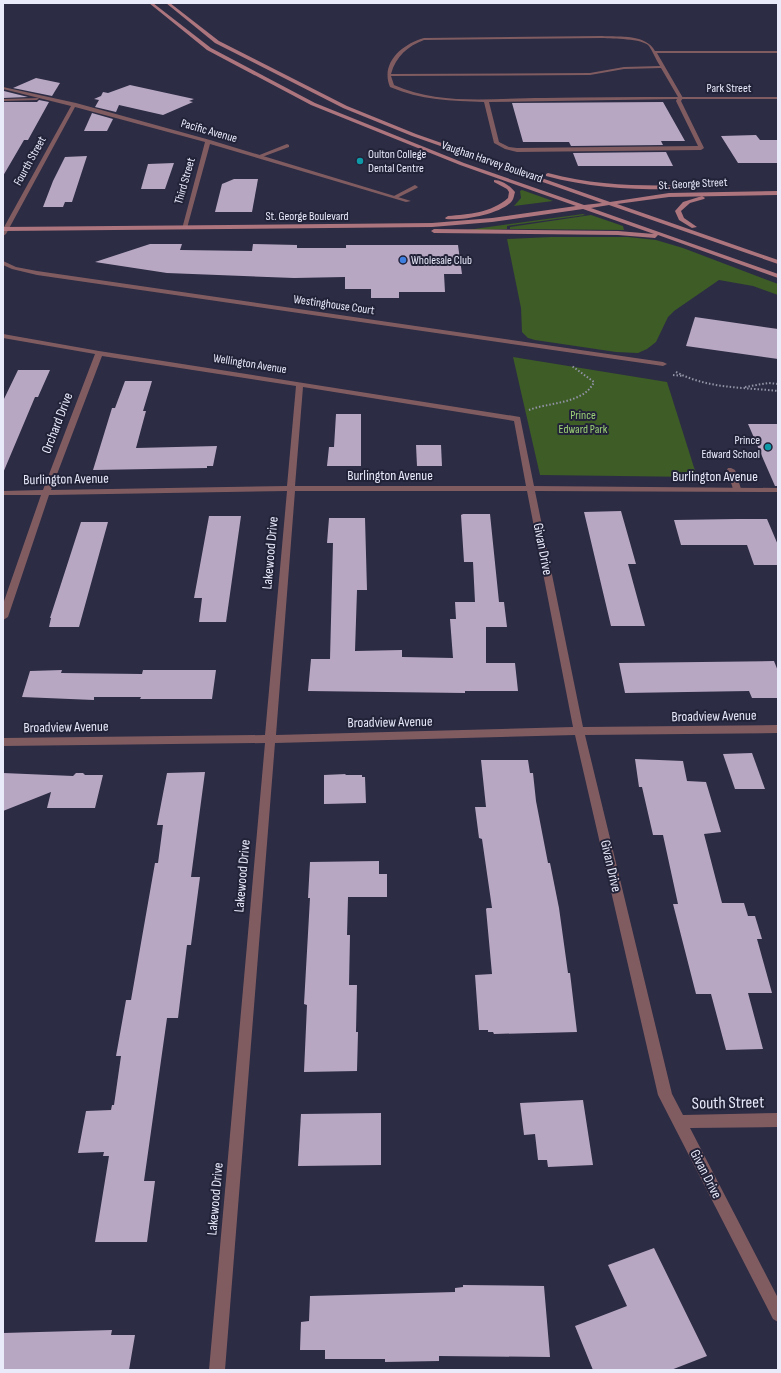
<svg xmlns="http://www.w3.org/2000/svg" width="781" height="1373" viewBox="0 0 781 1373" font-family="'Sofia Sans Condensed',sans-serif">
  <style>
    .green { fill: #3d5c26 }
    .building { fill: #b8a7c3 }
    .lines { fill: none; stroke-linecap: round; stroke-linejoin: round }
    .path { stroke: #9293a6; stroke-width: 2; stroke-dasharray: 1.5 2; stroke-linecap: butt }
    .service { fill: #805c61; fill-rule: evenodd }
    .minor { fill: #805c61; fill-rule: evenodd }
    .secondary { fill: #ad757d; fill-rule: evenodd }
    .culture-dot { fill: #0f9aa8; stroke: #222239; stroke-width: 1.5 }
    .shop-dot { fill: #3f7fe0; stroke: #222239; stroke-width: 1.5 }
    .labels { text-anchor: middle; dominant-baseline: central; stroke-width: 4; stroke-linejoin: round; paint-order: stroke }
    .far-street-label { font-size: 12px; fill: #e9eafa; stroke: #222239 }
    .far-poi-label { font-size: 12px; fill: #e9eafa; stroke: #222239; text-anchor: start }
    .far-park-label { font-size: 12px; fill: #9dd276; stroke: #222239 }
    .street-label { font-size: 14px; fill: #e9eafa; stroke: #222239 }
    .near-street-label { font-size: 17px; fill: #e9eafa; stroke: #222239 }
  </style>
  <rect width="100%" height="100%" fill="#2c2c44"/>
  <g class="green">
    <path d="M522 190 553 201 514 206 521 198 520 191Z"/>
    <path d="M583 214 585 215 507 226V229L460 231Z"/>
    <path d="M591 215 623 226 624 230 510 229V227Z"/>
    <path d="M551 237H628L656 240 683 248 778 284V295L753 286 719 280 674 311 668 317 656 342 647 349 638 353 616 352 535 340 528 338 522 332 521 308 507 239Z"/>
    <path d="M513 357 667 382 697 477 540 475Z"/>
  </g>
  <g class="building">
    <path d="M36 78 60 83 52 96 13 88Z"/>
    <path d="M130 85 194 99 189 101 193 102 163 115 119 105 116 112 95 107 99 100 94 99 101 96 103 92 108 93Z"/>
    <path d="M3 91H4L28 97 3 98Z"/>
    <path d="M39 100 49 102 28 140H24L3 176V102H37Z"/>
    <path d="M663 102 685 141H661L663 145 571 146 569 142H523L512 103Z"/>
    <path d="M92 113 113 119 107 131H84Z"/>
    <path d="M756 135 760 140H778V163H738L721 136Z"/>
    <path d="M666 152 673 166H578L573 153Z"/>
    <path d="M87 156 72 202H65L63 207H43L53 181 65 157Z"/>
    <path d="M174 163 165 189H141L148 164Z"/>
    <path d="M234 179H258L252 212H215L222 184Z"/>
    <path d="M150 244H182L180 250 252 251 253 244 297 245V248H346V245H458L462 274H444L445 292H399V298H371V289H345V277L294 278 167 273 95 262Z"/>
    <path d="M695 317 778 329V359L686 346Z"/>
    <path d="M18 370H50L38 397H35L3 473V401Z"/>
    <path d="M125 381H152L143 411H146L136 448 217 446 213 466H207V468L93 470 112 408H115Z"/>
    <path d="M336 414H361V466H327L329 447H334Z"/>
    <path d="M748 424H778V486H775Z"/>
    <path d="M416 445H441L442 466H417Z"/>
    <path d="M621 511 636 564H628L645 626H611L584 512Z"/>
    <path d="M463 514H490L499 602H504L507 627H486V663H515L518 691H465V693L308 691 311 659H330L333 543H327L329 518H365L367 590H357L355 651 402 650V657L453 658 450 619H456L455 602H475L473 562H464L461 515Z"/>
    <path d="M209 516H241L226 622H199L202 598H194Z"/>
    <path d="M737 519H767L778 545V565H754L747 545H681L674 520Z"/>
    <path d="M81 522H108L79 627H49L51 618H50Z"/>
    <path d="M774 661 778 671V698H752L749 691 625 693 619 663Z"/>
    <path d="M62 670 61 673 142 674 143 670H216L212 699H140L141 697H94V700L22 697 30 671Z"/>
    <path d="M752 753 765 789H735L723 754Z"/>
    <path d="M635 759 683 761 687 781 706 782 721 832 704 834 722 903H744L748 916H755L762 939H757L772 993H748L763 1049 726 1050 711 994H696L673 904H678L663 835H653L642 787H639Z"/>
    <path d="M481 760H528L530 773H533L536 801 548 863H550L559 908 568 973H570L577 1032 494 1034 493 1032H488V1030H479L475 975 492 974 486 909 487 908H492L482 839 479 838 475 807H486Z"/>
    <path d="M205 772 191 877H200L191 945H187L178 1018H167L144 1181H155L147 1242H95L109 1156H103L104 1152 78 1153 86 1111 111 1110 112 1105H114L121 1056H116L126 1000H131L155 863H158L163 825H157L167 773Z"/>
    <path d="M3 773 73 776 76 773H83L85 775H103L95 808H47L51 792 3 811Z"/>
    <path d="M346 774 345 775H362V777H365L366 803 324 804V775Z"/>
    <path d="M379 861V874H387V897H348L347 935H350L349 985H357L356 1032H358L357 1071 304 1072 307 1005 304 1004 310 898H308L310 862Z"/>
    <path d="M583 1100 593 1165 548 1167 547 1160H538L535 1134 524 1135 520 1103Z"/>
    <path d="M381 1113V1165L298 1166 301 1114Z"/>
    <path d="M654 1248 707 1356 671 1370H593L575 1326 627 1306 608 1265Z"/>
    <path d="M463 1285 544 1286 550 1357 439 1356V1361L385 1362V1359H325V1350H300L301 1322 309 1321 310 1296 455 1292V1288L463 1287Z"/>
    <path d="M112 1330 111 1335H135L129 1370H3V1333Z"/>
  </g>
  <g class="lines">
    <g class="path">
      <path d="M676 372C708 389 743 387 778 391"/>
      <path d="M673 375 683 376"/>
      <path d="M745 387 768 383 778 384"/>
      <path d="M529 410C549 402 584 404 594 382L572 366"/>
    </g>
    <g class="service">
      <path d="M602 36C620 37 646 34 655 51H778V53H657L683 98 681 101 704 148 701 150 517 152 505 149 494 143 484 102C452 101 420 100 390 87 380 63 402 44 424 38ZM602 38C613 39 642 38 649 46 653 52 656 60 660 66L624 67 590 73 391 74C396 56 408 46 424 40ZM661 68 678 97C633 97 589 97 544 98 495 98 440 106 394 85L391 76 590 75 624 69ZM677 99 676 101 698 146 517 148 509 147 499 142 489 102Z"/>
      <path d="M287 144 289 145V147L262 157 257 156Z"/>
      <path d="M415 185 418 187 417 188 397 198 392 197Z"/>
      <path d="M728 468H731L735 470 741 489 740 491H737L733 489 727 470Z"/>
    </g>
    <g class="minor">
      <path d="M3 87 76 103 210 140 411 201 406 202 210 144 187 228 182 229 205 142 75 107 6 234 3 236V229L71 106 3 89Z"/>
      <path d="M679 97H778V99H681Z"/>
      <path d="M39 98 37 100 3 101V99Z"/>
      <path d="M3 261 16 267 37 271 663 362 667 364 663 366 37 275 12 269 3 265Z"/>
      <path d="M3 334 99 351 520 417 534 486 778 488V492L535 491 583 727 778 725V733L585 735 672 1094 683 1115 778 1113V1127L690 1128 778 1298V1322L773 1319 658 1095 575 735 275 743 225 1370H209L265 743 3 746V738L265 735 287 491 49 495 8 617 3 620V604L41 495H3V491L43 490 95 354 3 338ZM102 356 296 386 287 486 51 490ZM303 387 514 421 526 486H295ZM295 491H527L573 727 276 735Z"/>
    </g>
    <g class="secondary">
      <path d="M149 3H153L211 48 315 103 464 163 584 205 602 203 412 136 343 108 215 43 166 3H170L219 41 347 106 416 134 610 202 669 193 778 191V195L669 197 617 204 778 260V264L609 205 591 208 778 274V278L658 235 655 238 618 235 434 233 431 231 434 229 618 231 654 234 583 209 492 222 432 227 3 231V227L432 223 492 218 576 206 460 165 311 105 207 50Z"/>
      <path d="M548 173C597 186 641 186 691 185L694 187 691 189C641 190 594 189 546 176V174Z"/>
      <path d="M494 180C502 180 510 186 515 192 514 195 514 198 512 201 501 214 463 221 446 219L445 218 448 216C469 214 491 213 508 198L509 192 507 189 494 182Z"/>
      <path d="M702 196 705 198 704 199 690 203 681 211 684 218 697 227 692 228 679 220 675 211 683 202Z"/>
    </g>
  </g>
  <g class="culture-dot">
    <circle cx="360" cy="161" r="4"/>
    <circle cx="768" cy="447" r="4"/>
  </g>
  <circle class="shop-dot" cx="403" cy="260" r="4"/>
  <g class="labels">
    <g class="far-street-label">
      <text x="729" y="88">Park Street</text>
      <text transform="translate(209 131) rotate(16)">Pacific Avenue</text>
      <text transform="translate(30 161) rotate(-61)">Fourth Street</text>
      <text transform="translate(492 162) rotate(19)">Vaughan Harvey Boulevard</text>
      <text transform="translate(185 181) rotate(-74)">Third Street</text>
      <text transform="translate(693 184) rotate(-3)">St. George Street</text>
      <text x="307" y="216">St. George Boulevard</text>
      <text transform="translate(334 305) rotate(8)">Westinghouse Court</text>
      <text transform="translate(250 364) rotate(9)">Wellington Avenue</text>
    </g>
    <g class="far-poi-label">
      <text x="368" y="154">Oulton College<tspan x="368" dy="14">Dental Centre</tspan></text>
      <text x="411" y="260">Wholesale Club</text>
      <text x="760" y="440" text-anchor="end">Prince<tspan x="760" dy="14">Edward School</tspan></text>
    </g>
    <g class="far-park-label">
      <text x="583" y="415">Prince<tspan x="583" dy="14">Edward Park</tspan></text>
    </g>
    <g class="street-label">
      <text transform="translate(57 423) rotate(-69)">Orchard Drive</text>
      <text x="390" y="475">Burlington Avenue</text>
      <text x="715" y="476">Burlington Avenue</text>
      <text transform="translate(66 479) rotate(-1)">Burlington Avenue</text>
      <text transform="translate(543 549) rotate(79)">Givan Drive</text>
      <text transform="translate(270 553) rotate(-85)">Lakewood Drive</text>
      <text transform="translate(714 716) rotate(-1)">Broadview Avenue</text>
      <text transform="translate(390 722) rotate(-1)">Broadview Avenue</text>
      <text transform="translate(66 727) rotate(-1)">Broadview Avenue</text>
      <text transform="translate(611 866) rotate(77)">Givan Drive</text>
      <text transform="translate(242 876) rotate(-85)">Lakewood Drive</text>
      <text transform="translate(706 1174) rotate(63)">Givan Drive</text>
      <text transform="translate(215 1199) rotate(-85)">Lakewood Drive</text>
    </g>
    <g class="near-street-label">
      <text transform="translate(728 1103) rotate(-1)">South Street</text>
    </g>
  </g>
  <rect width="781" height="1373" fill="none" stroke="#e9eafa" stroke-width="8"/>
</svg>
